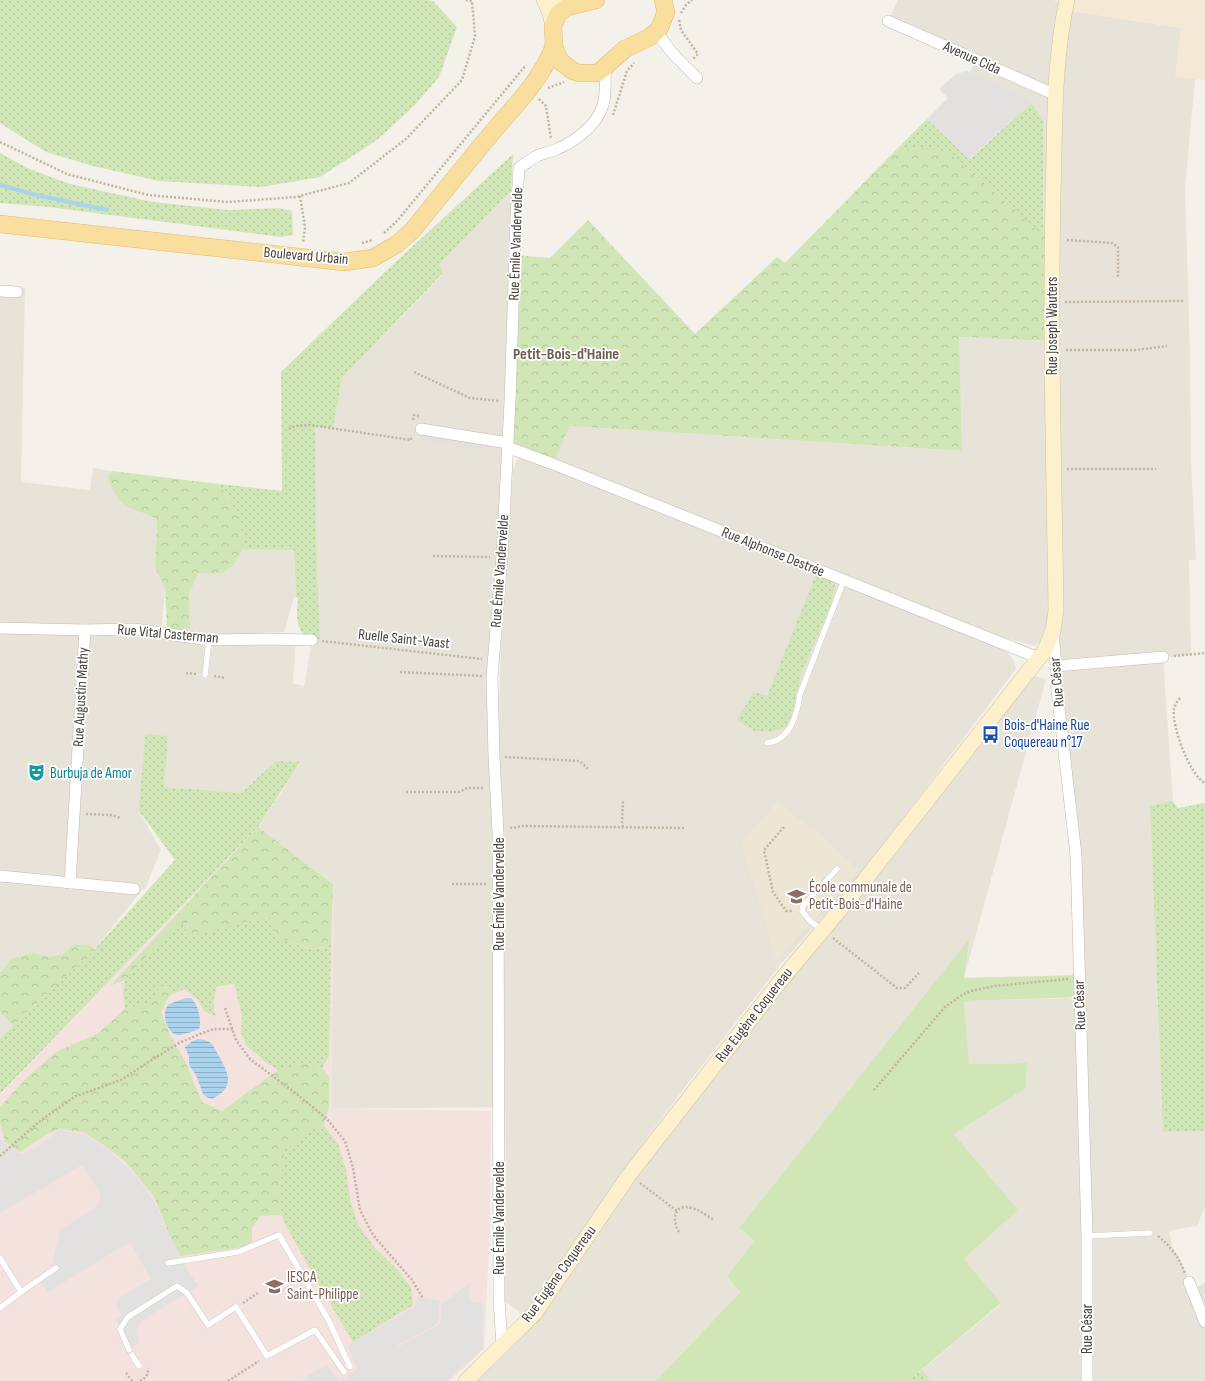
<svg xmlns="http://www.w3.org/2000/svg" width="1205" height="1381" viewBox="0 0 1205 1381" font-family="'Sofia Sans Condensed',sans-serif">
  <style>
    .residential { fill: #e8e3d9 }
    .commercial { fill: #f5e8d7 }
    .education { fill: #ede6d5 }
    .medical { fill: #f4e2df }
    .grass { fill: url(#grass-dots) }
    .forest { fill: url(#forest-crowns) }
    .green { fill: #d1e6b6 }
    .parking { fill: #e3e1df }
    .water { fill: url(#water-rules) }
    .lines { fill: none; stroke-linecap: round; stroke-linejoin: round }
    .stream { stroke: #aad3ee; stroke-width: 4 }
    .lane-casing { stroke: #c0b9ad; stroke-width: 6 }
    .street-casing { stroke: #c0b9ad; stroke-width: 12 }
    .secondary-casing { stroke: #d2c39c; stroke-width: 16 }
    .primary-casing { stroke: #dfbb6e; stroke-width: 18 }
    .path { stroke: #c1b49f; stroke-width: 2.5; stroke-dasharray: 2 2; stroke-linecap: butt }
    .lane { stroke: #fff; stroke-width: 5.5 }
    .street { stroke: #fff; stroke-width: 11 }
    .secondary { stroke: #fcf0cd; stroke-width: 15 }
    .primary { stroke: #fade9e; stroke-width: 17 }
    .labels { text-anchor: middle; dominant-baseline: central; stroke-width: 3.5; stroke-linejoin: round; paint-order: stroke }
    .street-label { font-size: 15px; fill: #484239; stroke: #fff }
    .transit-label { font-size: 15px; fill: #164399; stroke: #fff; text-anchor: start }
    .culture-label { font-size: 15px; fill: #0d838f; stroke: #fff; text-anchor: start }
    .education-label { font-size: 15px; fill: #785e54; stroke: #fff; text-anchor: start }
    .neighbourhood-label { font-size: 16px; font-weight: bold; fill: #6b6050; stroke: #fff }
  </style>
  <defs>
    <pattern id="grass-dots" width="8" height="8" patternUnits="userSpaceOnUse"><rect width="8" height="8" fill="#d1e6b6"/><path d="M2 2h.1M6 6h.1" fill="none" stroke="#b5c69d" stroke-width="1.8" stroke-linecap="round"/></pattern>
    <pattern id="forest-crowns" width="20" height="18" patternUnits="userSpaceOnUse"><rect width="20" height="18" fill="#d1e6b6"/><path d="M2 6a3 3 0 1 1 6 0M12 15a3 3 0 1 1 6 0" fill="none" stroke="#b5c69d"/></pattern>
    <pattern id="water-rules" width="6" height="5" patternUnits="userSpaceOnUse"><rect width="6" height="5" fill="#aad3ee"/><path d="M0 2.5h6" fill="none" stroke="#8cadc2"/></pattern>
  </defs>
  <rect width="100%" height="100%" fill="#f4f1eb"/>
  <g class="residential">
    <path d="M898 0H1053L1066 4 1065 10 1181 28 1176 76 1195 79 1185 188 1190 355 1191 463 1196 560H1189L1191 655 1163 658 1173 801 1150 807 1163 1132 1205 1131V1206L1197 1226 1169 1231 1171 1240 1172 1248 1178 1256 1195 1292 1197 1287 1205 1283V1381H1090L1076 855 1060 666 1059 610H1051L1041 642 1035 646 998 636 553 464 570 426 962 451 958 337 1052 341V243L1043 235V131L1040 114 1025 96 970 72 976 61 888 21Z"/>
    <path d="M511 191 516 216 492 677 499 1107 331 1109 334 884 258 827 280 795 300 762 276 761 241 793 164 787 168 736 139 811 161 850 145 889 113 886 143 889 94 950 88 944 74 945 63 954 49 957 34 953 12 958 0 973V627L162 628 0 624V285L25 288 21 482 90 490 93 468 112 471 108 475 131 509 152 515 157 520 155 567 165 588 162 627H167L178 632 189 628V593L192 588 198 573 208 574 234 564 243 549 294 550 296 597H294L284 632 193 636 296 639 293 683 304 686 312 640 320 637 317 573 315 426 333 428 342 378 443 274 439 264Z"/>
    <path d="M519 458H525L989 639 1007 652 1014 661 1016 669 862 872 781 964 676 1099 629 1162 532 1307 523 1314 504 1301 506 1172 503 889 499 713 501 644 513 470 516 462Z"/>
    <path d="M1026 674 1046 679 964 978 970 939 739 1228 756 1241 728 1276 740 1292 656 1381H466L502 1347 629 1175Z"/>
    <path d="M1070 998 1077 1001 1084 1381H931L922 1370 1001 1304 964 1259 1018 1210 954 1134 1026 1088 1027 1063 968 1064 964 1001Z"/>
    <path d="M0 1012 13 1026 0 1038Z"/>
  </g>
  <path class="commercial" d="M1053 0H1205V80L1175 77 1181 28 1065 10V4Z"/>
  <path class="education" d="M778 801 809 828 812 826 858 870 777 960 770 943 771 942 741 843Z"/>
  <path class="medical" d="M258 827 334 884 331 1109 491 1111 490 1231 484 1349 450 1381H0V1095Z"/>
  <g class="grass">
    <path d="M0 0H428L433 1 457 27 439 77 415 105 377 140 320 177 261 187 159 181 93 166 46 152 0 123Z"/>
    <path d="M1031 103 1040 114 1043 123V235L968 169 919 148 896 150 927 119 970 159Z"/>
    <path d="M0 153 27 168 70 184 153 202 228 210 279 208 292 211 293 235 281 237 49 207 0 203Z"/>
    <path d="M513 154 511 191 439 264 443 273 342 378 333 429 315 426 317 573 320 637 319 641 308 640C294 624 297 618 298 597H296L294 550 243 549 242 537 229 499 219 484 282 491 281 372 387 270Z"/>
    <path d="M817 572 836 580 831 605 801 674 793 713 786 726 772 732 755 731 737 720 753 692 767 696Z"/>
    <path d="M145 734 168 736 164 787 241 793 276 761 300 762 258 827 0 1094V1038L94 950 175 860 139 811Z"/>
    <path d="M1173 801 1178 808 1205 803V1131L1163 1132 1150 806Z"/>
    <path d="M270 917 277 937 312 950 331 945 329 1056 322 1068 304 1063 278 1070 264 1061 246 1045 241 1033 242 1015 234 984 217 986 213 1002 216 1017 204 1011 198 1000 185 989 170 995 172 990 162 986 147 1004 125 1009 123 993 125 980 170 930 189 920 184 937C213 931 241 922 270 917Z"/>
    <path d="M324 1125 338 1144 346 1170 350 1200 359 1226 374 1247 397 1269 411 1288 413 1305 353 1342 316 1280 284 1222 278 1196 285 1150 309 1130Z"/>
    <path d="M922 1370 931 1381H908Z"/>
  </g>
  <g class="forest">
    <path d="M919 148 945 151 968 169 1052 242V341L959 337 962 451 570 426 553 464 507 447 515 255 550 258 588 220 695 334 777 257 785 263 896 150Z"/>
    <path d="M112 471 219 484 229 499 241 523 243 549 234 564 224 572 208 574 198 573 192 588 189 593 190 628C182 634 175 631 167 627L165 588 155 567 157 520C149 513 141 513 132 509 118 503 110 489 108 475Z"/>
    <path d="M258 827 333 884 331 945 311 949 277 937 270 917C241 922 213 932 184 937L189 921 170 930 125 980 111 985Z"/>
    <path d="M89 944 94 950 13 1026 0 1012V973L12 958 34 953 49 957 63 954 73 945Z"/>
    <path d="M162 986 172 990 161 1012 170 1035 186 1063 202 1102 222 1111 278 1070 304 1063 322 1068 329 1076V1106L324 1125 309 1130 285 1150 278 1196 282 1216 275 1215 260 1216 252 1228V1243L237 1248 180 1256 169 1234 155 1198 125 1161 102 1144 83 1132 59 1129 46 1135 20 1152 5 1142 0 1122V1107L25 1079 56 1052 97 1034 125 1009 147 1004Z"/>
  </g>
  <path class="green" d="M970 938 964 978 1079 975 1080 997 964 1001 969 1064 1027 1063 1026 1088 954 1134 1018 1210 964 1259 1001 1303 908 1381H656L740 1292 727 1276 755 1241 739 1228Z"/>
  <g class="parking">
    <path d="M965 71 970 72 1025 96 1031 103 969 159 927 119 948 98 939 89 955 75Z"/>
    <path d="M421 429 489 440 488 450 420 440Z"/>
    <path d="M59 1130 85 1135 108 1150 136 1176 152 1198 179 1256 198 1286 146 1318 139 1324 136 1333 140 1342 131 1347 115 1319 122 1315 117 1308 118 1298 151 1279 130 1242 48 1292 37 1276 51 1269 60 1230 97 1207 101 1194 82 1165 0 1213V1139L15 1152 23 1154 41 1145Z"/>
    <path d="M470 1283 469 1301 483 1303 482 1349 447 1381H341L357 1368 347 1346 415 1306 417 1296 440 1301 438 1323 397 1346 398 1347 440 1324 442 1304Z"/>
    <path d="M326 1365 340 1381H299Z"/>
  </g>
  <g class="water">
    <path d="M186 998H191C198 1004 202 1020 199 1029 193 1031 186 1034 180 1035 170 1036 164 1021 165 1013 165 1010 167 1006 169 1004Z"/>
    <path d="M198 1039C213 1040 213 1046 220 1058 230 1076 234 1088 212 1099L206 1097 203 1094 196 1075 189 1065V1057L185 1047 191 1042Z"/>
  </g>
  <g class="lines">
    <path class="stream" d="M0 185 36 195 107 210"/>
    <defs>
      <g id="lane">
        <path d="M205 675 209 640"/>
        <path d="M767 743C791 740 797 714 800 694L844 580"/>
        <path d="M823 930 811 922 802 911 803 906 837 869"/>
        <path d="M1087 1236 1150 1233"/>
        <path d="M0 1258 21 1292 0 1308"/>
        <path d="M168 1263 238 1252 279 1235 329 1321 350 1367"/>
        <path d="M21 1292 56 1268"/>
        <path d="M129 1350 120 1329 128 1317 177 1286 187 1293 208 1325 236 1307 267 1356 315 1330 344 1372"/>
        <path d="M132 1355 139 1366"/>
      </g>
      <g id="street">
        <path d="M888 21 1056 95"/>
        <path d="M658 31C666 50 683 63 697 78"/>
        <path d="M0 291 17 292"/>
        <path d="M421 429 508 443"/>
        <path d="M507 447 553 464 1039 658"/>
        <path d="M0 628 85 630 134 629 209 640 266 639 312 640"/>
        <path d="M1053 633 1056 666V682L1076 855 1087 1236V1381"/>
        <path d="M1056 666 1163 657"/>
        <path d="M0 876 134 889"/>
        <path d="M70 883 85 630"/>
        <path d="M1189 1282 1205 1322"/>
        <path d="M502 1347 499 1299 498 832 494 756 492 677 502 557 510 402 516 216 519 168C525 164 531 159 537 156 543 153 551 152 557 149 576 141 597 125 603 105 607 92 604 79 606 66"/>
      </g>
      <g id="secondary">
        <path d="M544 0 549 10 553 26"/>
        <path d="M556 0 575 5"/>
        <path d="M466 1381 535 1313 629 1175 782 979 864 881 1045 650 1053 631 1056 610C1054 472 1050 334 1053 196 1055 131 1053 64 1067 0"/>
      </g>
      <g id="primary">
        <path d="M596 0 567 7 558 14 553 26 554 46 560 61 573 71 579 73H598L625 49 650 37 659 29 666 12 663 0"/>
        <path d="M0 224 344 262 373 258 397 244 412 231C438 199 464 166 491 134 514 106 541 81 554 46"/>
      </g>
    </defs>
    <use href="#lane" class="lane-casing"/>
    <use href="#street" class="street-casing"/>
    <use href="#secondary" class="secondary-casing"/>
    <use href="#primary" class="primary-casing"/>
    <g class="path">
      <path d="M681 13 686 5 692 0"/>
      <path d="M679 20 681 30 698 54 693 59"/>
      <path d="M548 88 564 82"/>
      <path d="M539 99 546 106 551 139"/>
      <path d="M613 115 627 71 634 63"/>
      <path d="M0 142 67 174 148 195 228 202 296 197 349 183 407 138 462 80 475 36 472 1 465 0"/>
      <path d="M300 196 305 227 303 243"/>
      <path d="M384 233 397 221 526 65"/>
      <path d="M1067 240 1112 243 1118 247V278"/>
      <path d="M362 243 373 240"/>
      <path d="M1065 302 1183 301"/>
      <path d="M1066 350H1135L1167 346"/>
      <path d="M414 372 470 398 499 401"/>
      <path d="M413 420 414 415 419 416V418"/>
      <path d="M289 429 296 426 310 425 411 440V437"/>
      <path d="M1067 469H1156"/>
      <path d="M433 556 490 557"/>
      <path d="M322 641 482 659"/>
      <path d="M1174 656 1205 653"/>
      <path d="M400 672 482 676"/>
      <path d="M186 673 197 674"/>
      <path d="M214 676 226 678"/>
      <path d="M1180 698C1177 701 1175 705 1174 709 1171 725 1190 776 1205 783"/>
      <path d="M505 757 579 761 583 764 589 770"/>
      <path d="M406 792H459L467 788H484"/>
      <path d="M86 814 111 815 121 818"/>
      <path d="M623 827 622 824 623 801"/>
      <path d="M784 827 764 850 773 892 786 911H793"/>
      <path d="M510 828 524 826 685 828"/>
      <path d="M452 884H487"/>
      <path d="M833 938 897 988H905L919 973"/>
      <path d="M225 1008 236 1040 250 1059 298 1095 327 1119 345 1141 353 1168 360 1210 373 1235 412 1280 423 1298"/>
      <path d="M874 1090 945 1007 962 995 971 991 995 986 1068 979"/>
      <path d="M0 1156 41 1120 76 1096 121 1080 150 1061 179 1043 200 1034 214 1029H233"/>
      <path d="M640 1183 677 1211"/>
      <path d="M679 1232C672 1220 673 1203 692 1208 700 1210 707 1216 714 1220"/>
      <path d="M1158 1236C1172 1248 1178 1256 1185 1273"/>
      <path d="M243 1303 258 1293"/>
      <path d="M126 1373 132 1381"/>
      <path d="M140 1381C145 1378 149 1375 148 1368"/>
      <path d="M228 1381 259 1361"/>
    </g>
    <use href="#lane" class="lane"/>
    <use href="#street" class="street"/>
    <use href="#secondary" class="secondary"/>
    <use href="#primary" class="primary"/>
  </g>
  <defs>
    <symbol id="bus-bare" viewBox="-9 -9 18 18"><path d="M-5-6H5V4H4V6H2V4H-2V6H-4V4H-5ZM-3.5-4V0h7V-4ZM-3.5 1.2v1.5H-2V1.2ZM2 1.2v1.5H3.5V1.2Z" fill="#1a4fb4" stroke="#fff" stroke-width="2.5" paint-order="stroke"/></symbol>
    <symbol id="theatre-bare" viewBox="-9 -9 18 18"><path d="M-5-5.5Q0-4 5-5.5V0Q5 5 0 6Q-5 5-5 0ZM-3.3-2.5H-1v1.5H-3.3ZM1-2.5H3.3v1.5H1ZM-2.8 1Q0 5.5 2.8 1Z" fill="#0f9aa8" stroke="#fff" stroke-width="2.5" paint-order="stroke"/></symbol>
    <symbol id="school-bare" viewBox="-9 -9 18 18"><path d="M0-5L7-2L0 1L-7-2ZM-4 1L0 2.5L4 1V4Q0 6-4 4Z" fill="#8d6e63" stroke="#fff" stroke-width="2.5" paint-order="stroke"/></symbol>
  </defs>
  <g fill-rule="evenodd">
    <use href="#bus-bare" x="978" y="722" width="25" height="25"/>
    <use href="#theatre-bare" x="24" y="760" width="25" height="25"/>
    <use href="#school-bare" x="784" y="884" width="25" height="25"/>
    <use href="#school-bare" x="262" y="1274" width="25" height="25"/>
  </g>
  <g class="labels">
    <g class="street-label">
      <text transform="translate(972 58) rotate(24)">Avenue Cida</text>
      <text transform="translate(516 244) rotate(-88)">Rue Émile Vandervelde</text>
      <text transform="translate(306 256) rotate(5)">Boulevard Urbain</text>
      <text transform="translate(1052 326) rotate(-90)">Rue Joseph Wauters</text>
      <text transform="translate(773 552) rotate(22)">Rue Alphonse Destrée</text>
      <text transform="translate(500 571) rotate(-86)">Rue Émile Vandervelde</text>
      <text transform="translate(168 634) rotate(5)">Rue Vital Casterman</text>
      <text transform="translate(404 639) rotate(6)">Ruelle Saint-Vaast</text>
      <text transform="translate(1057 682) rotate(-95)">Rue César</text>
      <text transform="translate(81 697) rotate(-87)">Rue Augustin Mathy</text>
      <text transform="translate(499 894) rotate(-90)">Rue Émile Vandervelde</text>
      <text transform="translate(1080 1005) rotate(-92)">Rue César</text>
      <text transform="translate(754 1015) rotate(-52)">Rue Eugène Coquereau</text>
      <text transform="translate(499 1218) rotate(-90)">Rue Émile Vandervelde</text>
      <text transform="translate(559 1274) rotate(-54)">Rue Eugène Coquereau</text>
      <text transform="translate(1087 1329) rotate(-90)">Rue César</text>
    </g>
    <g class="transit-label">
      <text x="1004" y="725">Bois-d'Haine Rue<tspan x="1004" dy="17">Coquereau n°17</tspan></text>
    </g>
    <g class="culture-label">
      <text x="50" y="773">Burbuja de Amor</text>
    </g>
    <g class="education-label">
      <text x="809" y="887">École communale de<tspan x="809" dy="17">Petit-Bois-d'Haine</tspan></text>
      <text x="287" y="1277">IESCA<tspan x="287" dy="17">Saint-Philippe</tspan></text>
    </g>
    <g class="neighbourhood-label">
      <text x="566" y="354">Petit-Bois-d'Haine</text>
    </g>
  </g>
</svg>
